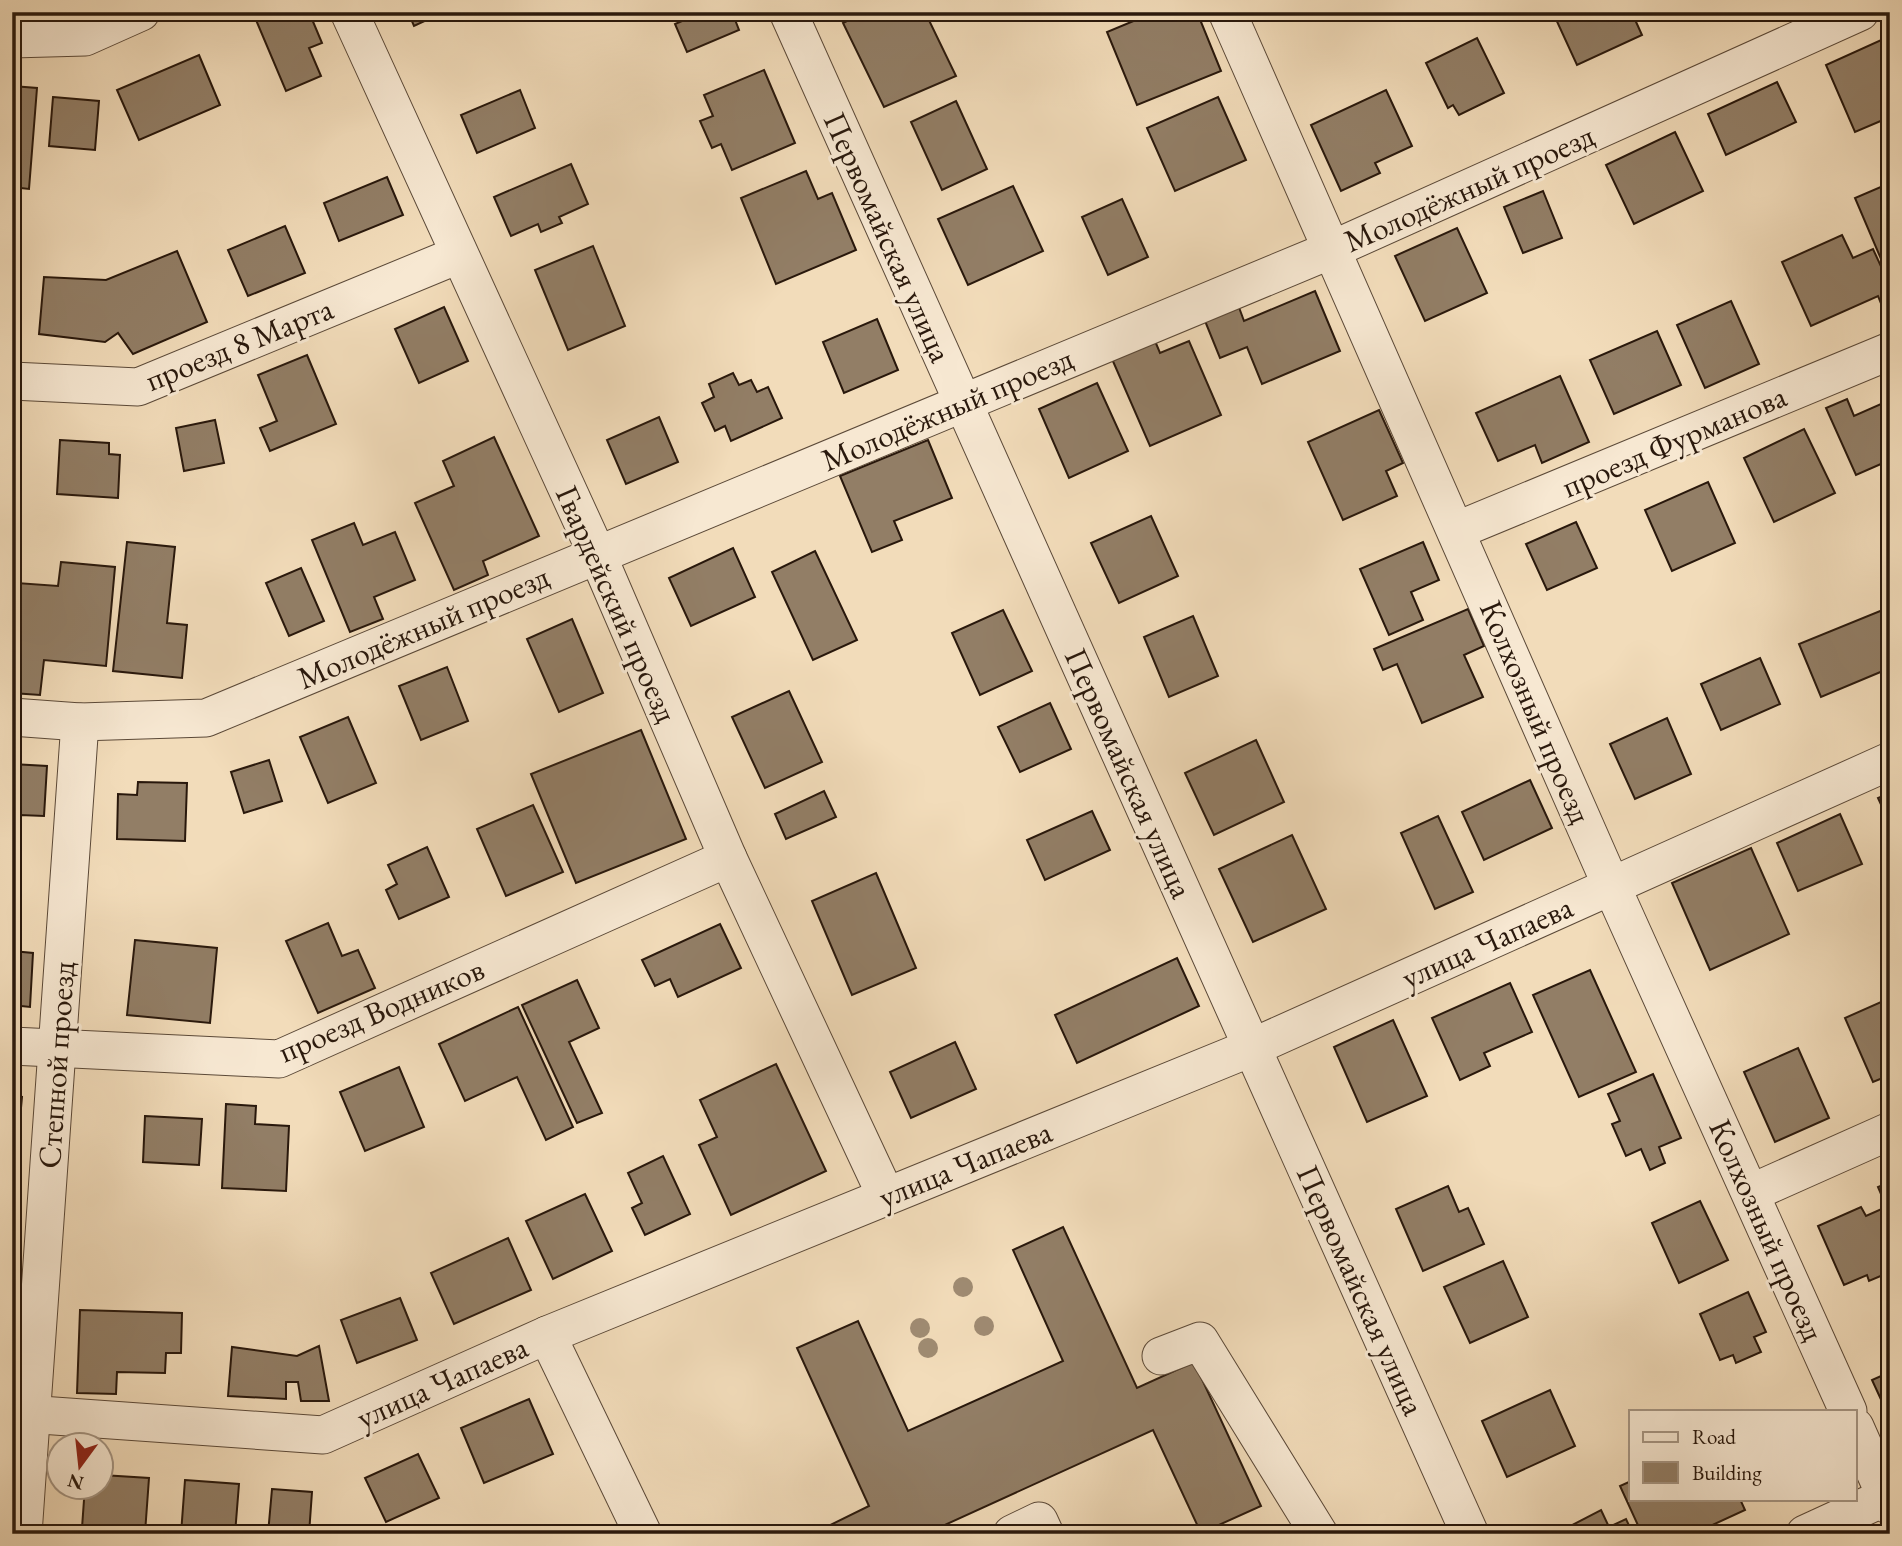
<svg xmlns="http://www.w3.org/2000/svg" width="1902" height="1546" viewBox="0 0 1902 1546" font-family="'EB Garamond',serif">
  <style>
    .building { fill: #927e66; stroke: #29180c; stroke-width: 2 }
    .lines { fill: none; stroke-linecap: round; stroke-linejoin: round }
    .minor-casing { stroke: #5b4938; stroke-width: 39 }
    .minor { stroke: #f7e8d2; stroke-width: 37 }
    .tree { fill: #9f8b72 }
    .labels { text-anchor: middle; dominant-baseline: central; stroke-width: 6; stroke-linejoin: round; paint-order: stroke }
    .street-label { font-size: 32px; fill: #29180c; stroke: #f7e8d2 }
  </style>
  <rect width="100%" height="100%" fill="#f2dcba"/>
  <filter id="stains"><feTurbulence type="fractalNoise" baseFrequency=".00286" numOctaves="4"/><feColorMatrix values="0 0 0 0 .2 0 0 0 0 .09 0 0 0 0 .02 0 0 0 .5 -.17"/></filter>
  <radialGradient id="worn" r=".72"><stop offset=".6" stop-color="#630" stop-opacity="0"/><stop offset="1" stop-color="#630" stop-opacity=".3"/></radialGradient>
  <g class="building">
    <path d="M275 12H309L322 43 309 48 321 76 286 91 256 20Z"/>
    <path d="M408 12H444L414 26Z"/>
    <path d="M703 12H732L739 30 687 52 675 24Z"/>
    <path d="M864 12H925L956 76 884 107 843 23Z"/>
    <path d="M1155 12H1197L1221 71 1137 105 1107 32Z"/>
    <path d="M1560 12H1635L1632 13 1642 35 1577 65 1554 15Z"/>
    <path d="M1890 36V117L1855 132 1826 65Z"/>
    <path d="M1477 38 1504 93 1459 115 1453 105 1448 108 1426 63Z"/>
    <path d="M199 55 220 105 139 140 117 90Z"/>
    <path d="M764 70 795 143 732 170 721 144 712 148 700 121 713 116 704 95Z"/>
    <path d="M1777 82 1796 122 1726 155 1708 114Z"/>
    <path d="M12 86 37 88 29 189 12 187Z"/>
    <path d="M520 90 535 128 477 153 461 115Z"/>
    <path d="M1386 90 1412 146 1375 163 1380 173 1341 191 1311 125Z"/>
    <path d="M53 97 99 101 95 150 49 146Z"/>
    <path d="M1218 97 1246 160 1175 191 1147 128Z"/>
    <path d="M956 101 987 169 942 190 911 122Z"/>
    <path d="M1675 132 1703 191 1634 224 1606 165Z"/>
    <path d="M571 164 588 204 559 217 562 223 541 232 538 224 511 236 494 197Z"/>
    <path d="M806 171 818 199 832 193 856 250 776 284 741 198Z"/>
    <path d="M387 177 403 215 339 241 324 203Z"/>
    <path d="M1890 183V280L1855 198Z"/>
    <path d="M1013 186 1043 251 968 285 938 219Z"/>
    <path d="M1543 191 1562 238 1523 253 1504 207Z"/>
    <path d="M1122 199 1148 257 1108 275 1082 217Z"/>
    <path d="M285 226 305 273 248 296 228 250Z"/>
    <path d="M1457 228 1487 293 1425 321 1395 256Z"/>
    <path d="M1842 235 1853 258 1873 249 1890 286V308L1884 311 1878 296 1811 326 1782 262Z"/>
    <path d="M593 246 625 326 568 350 535 270Z"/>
    <path d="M177 251 207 322 133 354 118 333 105 342 39 334 44 277 106 280Z"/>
    <path d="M1315 291 1340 351 1262 384 1247 347 1220 358 1203 316 1237 302 1244 321Z"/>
    <path d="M1731 301 1759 364 1705 388 1677 325Z"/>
    <path d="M444 307 468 361 419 383 395 329Z"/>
    <path d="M877 319 898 370 844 393 823 342Z"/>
    <path d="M1657 331 1681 385 1614 414 1590 360Z"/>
    <path d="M1155 341 1160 353 1189 341 1221 415 1150 446 1112 359Z"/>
    <path d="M307 355 336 424 270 451 260 428 277 421 258 375Z"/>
    <path d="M733 373 739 385 751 380 757 392 768 387 782 418 731 441 725 426 715 431 702 403 714 397 709 384Z"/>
    <path d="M1560 376 1589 442 1542 463 1535 445 1498 461 1476 413Z"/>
    <path d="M1097 383 1128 451 1069 478 1039 409Z"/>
    <path d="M1847 399 1854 416 1890 400V460L1856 475 1826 408Z"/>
    <path d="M1379 410 1403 463 1386 471 1397 496 1343 520 1308 442Z"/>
    <path d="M659 417 678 462 626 484 607 440Z"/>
    <path d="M215 420 224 463 184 471 176 428Z"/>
    <path d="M1804 429 1835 493 1774 522 1744 458Z"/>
    <path d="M12 434 18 435 13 493H12Z"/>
    <path d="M494 437 539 536 483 561 488 575 454 590 415 503 454 486 443 461Z"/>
    <path d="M60 440 109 443V454L120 455 118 498 57 494Z"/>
    <path d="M928 440 952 498 894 521 902 540 872 552 840 476Z"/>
    <path d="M1708 482 1735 543 1672 571 1645 510Z"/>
    <path d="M1151 516 1178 576 1119 603 1091 543Z"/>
    <path d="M1576 522 1597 568 1547 590 1526 544Z"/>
    <path d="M354 523 363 545 395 532 415 580 374 597 383 619 350 632 312 540Z"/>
    <path d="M127 542 175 547 167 623 187 625 182 678 113 671Z"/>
    <path d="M1423 542 1439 580 1411 592 1423 620 1389 635 1360 569Z"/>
    <path d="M733 548 755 597 691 626 669 578Z"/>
    <path d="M815 551 857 640 813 660 772 572Z"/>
    <path d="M61 562 115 567 106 666 44 660 40 695 12 693V631L17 583 58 586Z"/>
    <path d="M301 568 324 621 289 636 266 583Z"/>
    <path d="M1890 607V668L1821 697 1799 644Z"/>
    <path d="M1468 609 1484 646 1464 655 1483 697 1422 723 1397 664 1383 670 1374 649Z"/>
    <path d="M1003 610 1032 671 980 695 952 633Z"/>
    <path d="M1193 616 1218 676 1169 697 1144 637Z"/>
    <path d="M572 619 603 693 559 712 527 639Z"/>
    <path d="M1760 658 1780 704 1721 730 1701 684Z"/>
    <path d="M447 667 468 721 421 740 399 686Z"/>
    <path d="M789 691 822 762 765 788 732 717Z"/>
    <path d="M1050 703 1071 749 1020 772 998 727Z"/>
    <path d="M348 717 376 783 328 803 300 737Z"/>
    <path d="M1667 718 1691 774 1635 799 1610 744Z"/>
    <path d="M641 730 686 839 576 883 531 774Z"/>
    <path d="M1256 740 1284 802 1214 835 1185 773Z"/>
    <path d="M269 760 282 801 244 813 231 772Z"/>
    <path d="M12 764 47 766 44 816 20 815 19 829 12 828Z"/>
    <path d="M1530 780 1552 828 1484 860 1462 812Z"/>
    <path d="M138 782 187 783 185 841 117 839 118 794 137 795Z"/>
    <path d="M824 791 836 817 786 839 775 814Z"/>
    <path d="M1890 793V824L1878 798Z"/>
    <path d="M533 805 563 872 506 896 477 829Z"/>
    <path d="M1092 811 1110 850 1045 880 1027 840Z"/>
    <path d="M1840 814 1862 864 1798 891 1777 843Z"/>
    <path d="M1438 816 1473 892 1435 909 1401 833Z"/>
    <path d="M1292 835 1326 909 1253 942 1219 869Z"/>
    <path d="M427 847 449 897 399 919 386 890 397 884 388 865Z"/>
    <path d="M1751 848 1789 934 1710 970 1672 883Z"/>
    <path d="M876 873 916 968 852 995 812 901Z"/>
    <path d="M328 923 342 956 358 950 375 988 318 1013 286 941Z"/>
    <path d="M720 924 741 968 678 997 670 979 655 986 642 960Z"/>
    <path d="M135 940 217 948 210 1023 127 1015Z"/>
    <path d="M12 951 33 953 30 1007 12 1005Z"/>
    <path d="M1177 958 1199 1006 1077 1063 1055 1015Z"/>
    <path d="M1590 970 1636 1072 1579 1097 1533 995Z"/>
    <path d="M577 980 599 1028 569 1042 602 1113 577 1123 522 1005Z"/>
    <path d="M1510 983 1532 1032 1484 1053 1490 1066 1460 1080 1432 1018Z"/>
    <path d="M1890 998V1075L1873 1082 1845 1018Z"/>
    <path d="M518 1007 573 1127 546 1140 517 1077 465 1101 439 1044Z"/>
    <path d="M1393 1020 1427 1096 1367 1122 1334 1047Z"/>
    <path d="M955 1042 976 1089 911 1118 890 1072Z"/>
    <path d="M1798 1048 1829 1118 1775 1142 1744 1072Z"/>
    <path d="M776 1064 826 1171 731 1215 699 1145 717 1137 700 1100Z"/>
    <path d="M399 1067 424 1127 365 1151 340 1092Z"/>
    <path d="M1653 1074 1681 1138 1659 1147 1665 1163 1650 1170 1641 1149 1626 1156 1612 1124 1620 1121 1608 1094Z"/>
    <path d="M12 1096 22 1097 15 1173H12Z"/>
    <path d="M226 1104 256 1106 255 1124 289 1126 286 1191 222 1188Z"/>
    <path d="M145 1116 202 1119 199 1165 143 1162Z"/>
    <path d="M663 1156 690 1214 645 1235 632 1208 642 1203 628 1173Z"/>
    <path d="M1890 1182V1215L1878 1187Z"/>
    <path d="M1448 1186 1459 1212 1468 1208 1484 1244 1423 1271 1396 1209Z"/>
    <path d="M585 1194 612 1251 553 1279 526 1221Z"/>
    <path d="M1700 1201 1728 1260 1679 1283 1652 1223Z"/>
    <path d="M1861 1207 1866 1216 1886 1207 1890 1215V1272L1869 1281 1867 1275 1844 1285 1818 1226Z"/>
    <path d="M1063 1227 1137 1388 1194 1362 1261 1506 1201 1533 1153 1430 925 1534H812L869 1506 797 1348 858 1321 908 1431 1063 1361 1013 1250Z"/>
    <path d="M508 1238 531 1290 454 1324 431 1273Z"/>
    <path d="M1503 1261 1528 1317 1470 1343 1444 1287Z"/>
    <path d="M1748 1292 1766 1332 1754 1337 1761 1352 1736 1363 1733 1355 1720 1360 1700 1314Z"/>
    <path d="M400 1298 417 1340 357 1363 341 1320Z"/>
    <path d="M80 1310 182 1313 181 1353H166L165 1373 117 1372 116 1394 77 1393Z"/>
    <path d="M319 1346 329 1401H301L298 1382H286V1399L228 1396 232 1347 297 1356Z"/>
    <path d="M1890 1372V1419L1872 1380Z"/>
    <path d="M1550 1390 1575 1446 1507 1477 1482 1421Z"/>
    <path d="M529 1399 553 1454 484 1483 461 1428Z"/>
    <path d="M418 1454 439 1498 386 1522 365 1478Z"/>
    <path d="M102 1475 149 1478 145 1533 82 1528 85 1486H102Z"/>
    <path d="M185 1480 239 1484 235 1534H181Z"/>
    <path d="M1631 1481V1499H1740L1745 1510 1708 1527 1712 1534H1642L1620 1486Z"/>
    <path d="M272 1489 312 1492 309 1534H268Z"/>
    <path d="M1601 1510 1609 1527 1626 1519 1633 1534H1555Z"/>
  </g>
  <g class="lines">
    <defs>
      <g id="minor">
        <path d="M349 12 597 554 728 858 886 1196"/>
        <path d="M788 12 1470 1534"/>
        <path d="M1227 12 1611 885 1848 1411"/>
        <path d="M12 39 85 37 141 12"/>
        <path d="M12 381 138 387 458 255"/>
        <path d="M1458 530 1890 351"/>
        <path d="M12 717 80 722 206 718 1331 250 1860 12"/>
        <path d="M12 1046 279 1059 728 858"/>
        <path d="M1751 1193 1890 1131"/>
        <path d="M547 1335 643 1534"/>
        <path d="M1161 1356 1200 1341 1319 1534"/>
        <path d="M12 1413 323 1435 547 1335 1253 1047 1890 761"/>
        <path d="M1855 1427 1890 1506"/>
        <path d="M23 1534 80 722"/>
        <path d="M1012 1534 1039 1521 1045 1534"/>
        <path d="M1805 1534 1890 1495"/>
      </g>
    </defs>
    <use href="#minor" class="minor-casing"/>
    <use href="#minor" class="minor"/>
  </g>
  <g class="tree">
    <circle cx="963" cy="1287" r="10"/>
    <circle cx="984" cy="1326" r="10"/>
    <circle cx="920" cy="1328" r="10"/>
    <circle cx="928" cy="1348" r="10"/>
  </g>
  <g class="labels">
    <g class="street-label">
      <text transform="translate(1469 188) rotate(-24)">Молодёжный проезд</text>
      <text transform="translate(888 237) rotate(66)">Первомайская улица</text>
      <text transform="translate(239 344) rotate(-22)">проезд 8 Марта</text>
      <text transform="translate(947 409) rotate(-23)">Молодёжный проезд</text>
      <text transform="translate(1674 441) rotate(-23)">проезд Фурманова</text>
      <text transform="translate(617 604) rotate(66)">Гвардейский проезд</text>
      <text transform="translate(423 627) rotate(-23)">Молодёжный проезд</text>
      <text transform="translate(1536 712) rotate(67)">Колхозный проезд</text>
      <text transform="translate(1129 773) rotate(66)">Первомайская улица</text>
      <text transform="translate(1487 942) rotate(-24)">улица Чапаева</text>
      <text transform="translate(381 1010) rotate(-23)">проезд Водников</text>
      <text transform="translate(56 1065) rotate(-86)">Степной проезд</text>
      <text transform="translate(965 1164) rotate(-22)">улица Чапаева</text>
      <text transform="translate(1767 1230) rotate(66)">Колхозный проезд</text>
      <text transform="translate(1361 1290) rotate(66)">Первомайская улица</text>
      <text transform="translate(442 1382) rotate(-24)">улица Чапаева</text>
    </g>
  </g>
  <rect width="1902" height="1546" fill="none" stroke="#f2dcba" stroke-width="42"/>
  <rect x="14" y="14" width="1874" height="1518" fill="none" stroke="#29180c" stroke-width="3.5"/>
  <rect x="21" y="21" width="1860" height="1504" fill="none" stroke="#29180c" stroke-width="2"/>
  <rect x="1629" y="1410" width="228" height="91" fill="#f7e8d2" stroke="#a59583" stroke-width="2"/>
  <rect x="1643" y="1432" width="35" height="10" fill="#f7e8d2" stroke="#a59583" stroke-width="2"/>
  <text x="1692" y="1444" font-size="21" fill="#29180c">Road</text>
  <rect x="1643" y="1462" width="35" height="21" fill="#927e66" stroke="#a59583" stroke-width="2"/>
  <text x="1692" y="1480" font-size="21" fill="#29180c">Building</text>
  <g transform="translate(80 1466) rotate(195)"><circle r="33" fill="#f7e8d2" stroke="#a59583" stroke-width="2"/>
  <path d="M0-5L12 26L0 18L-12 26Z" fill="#8f2418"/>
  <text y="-10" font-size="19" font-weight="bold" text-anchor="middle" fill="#29180c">N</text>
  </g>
  <rect width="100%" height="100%" filter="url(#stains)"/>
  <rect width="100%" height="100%" fill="url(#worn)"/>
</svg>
